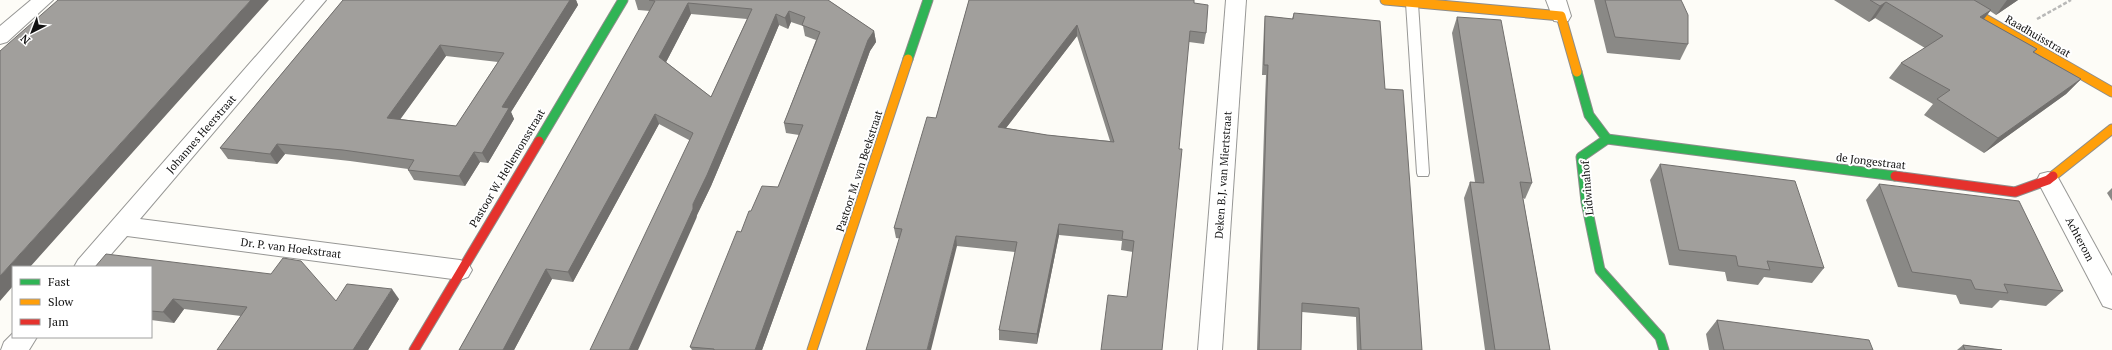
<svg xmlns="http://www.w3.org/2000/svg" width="2112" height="350" viewBox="0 0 2112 350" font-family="'PT Serif',serif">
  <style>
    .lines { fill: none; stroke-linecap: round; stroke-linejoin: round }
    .lane-casing { stroke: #979795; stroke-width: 2 }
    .street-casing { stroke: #979795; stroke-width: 2 }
    .fast-casing { stroke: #8e8d8b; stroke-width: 11 }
    .slow-casing { stroke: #8e8d8b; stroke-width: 11 }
    .jam-casing { stroke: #8e8d8b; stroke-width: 11 }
    .path { stroke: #b9b9b8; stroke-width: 2.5; stroke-dasharray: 4 2; stroke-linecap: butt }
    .lane { fill: #fffffe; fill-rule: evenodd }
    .street { fill: #fffffe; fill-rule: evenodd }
    .fast { stroke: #30b455; stroke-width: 9 }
    .slow { stroke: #ff9f0a; stroke-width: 9 }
    .jam { stroke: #e5322d; stroke-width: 9 }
    .wall { fill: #8a8986; fill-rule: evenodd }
    .shaded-wall { fill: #716f6d }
    .building { fill: #a19f9c; stroke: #716f6d; fill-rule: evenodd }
    .labels { text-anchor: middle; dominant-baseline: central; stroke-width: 4; stroke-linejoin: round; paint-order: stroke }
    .street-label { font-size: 11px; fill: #111; stroke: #fff }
  </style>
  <rect width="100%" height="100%" fill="#fdfcf7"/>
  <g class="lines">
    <defs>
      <path id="lane" d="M1408 0H1415L1418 3 1429 173 1428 176H1418L1417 173 1406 3Z"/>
      <g id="street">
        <path d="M31 0H53L7 42 0 44V26Z"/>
        <path d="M305 0H326L140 219 460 260 468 263 472 270 468 277 460 280 127 236 100 267H74L78 260Z"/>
        <path d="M1226 0H1246L1222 350H1198Z"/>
        <path d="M1546 0H1566L1571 16 1568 21 1561 22 1554 21Z"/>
        <path d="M2048 172 2056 174 2112 276V309L2103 306 2037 180 2040 174Z"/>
        <path d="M13 333V337H37L29 350H1L4 342Z"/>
      </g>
      <g id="fast">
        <path d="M908 59 928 0"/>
        <path d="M1577 72 1589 115 1607 139 1581 157 1586 202 1600 270 1660 337 1664 350"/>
        <path d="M1607 139 1895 176"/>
        <path d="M539 141 623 0"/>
      </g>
      <g id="slow">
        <path d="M1385 0 1561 16 1577 72"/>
        <path d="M1952 0 2112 92"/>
        <path d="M2053 176 2112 129"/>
        <path d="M812 350 908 59"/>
      </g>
      <g id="jam">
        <path d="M1895 176 2015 192 2048 180 2053 176"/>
        <path d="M414 350 539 141"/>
      </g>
    </defs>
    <use href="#lane" class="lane-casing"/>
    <use href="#street" class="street-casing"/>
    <use href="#fast" class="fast-casing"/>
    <use href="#slow" class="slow-casing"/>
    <use href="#jam" class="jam-casing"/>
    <path class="path" d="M2037 19 2071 0"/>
    <use href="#lane" class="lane"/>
    <use href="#street" class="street"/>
    <use href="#fast" class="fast"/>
    <use href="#slow" class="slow"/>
    <use href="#jam" class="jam"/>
  </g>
  <g class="wall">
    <path d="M343 0H576L578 5 511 112 514 119 488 163 480 162 465 186 414 180 408 170V169L350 161 285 154 277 164 228 159 220 148ZM446 56 498 62 456 126 400 119Z"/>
    <path d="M635 0H828L874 31 876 42 870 51 762 350H692L690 347 741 232 751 211 778 187 799 135 786 133 784 123 816 40 805 36 803 26 791 22 788 29 779 25 711 186 697 215 696 219 689 140 659 124 573 282 552 279 514 350H459L650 11 638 10ZM691 14 747 19 711 97 666 62Z"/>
    <path d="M969 0 1194 3 1206 33 1204 44 1189 42 1127 297 1133 252 1121 250 1122 241 1059 235 1037 344 999 340V330L1015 252 957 246 896 238 894 228 936 118ZM1077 36 1110 141 1047 135 1006 128Z"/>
    <path d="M1594 0H1681L1688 44 1680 60 1607 53Z"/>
    <path d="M1834 0H2018L1996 15 1990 11 1984 19 2037 49 2034 52 2081 79 2066 94 1984 153 1924 115 1933 104 1889 78 1901 63 1925 48 1875 18 1869 22Z"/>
    <path d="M1294 13 1385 89 1422 350H1357L1356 317 1302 312 1301 350H1257L1265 100 1266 75H1262L1264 26 1265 16 1292 19Z"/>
    <path d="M1457 17 1532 183 1525 199 1523 198 1550 350H1485L1464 198 1470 182H1475L1452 33Z"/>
    <path d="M1660 164 1824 268 1812 283 1764 277 1758 285 1727 281 1725 272 1669 265 1650 180Z"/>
    <path d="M1879 184 2063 291 2046 306 2000 300 1992 308 1960 304 1956 295 1898 287 1866 200Z"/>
    <path d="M2112 188V201L2107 193Z"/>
    <path d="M151 267 336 301 399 299 368 350H217L241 316 184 309 174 323 151 320Z"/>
    <path d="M1717 320 1873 350H1709L1706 334Z"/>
    <path d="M1963 345 2002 350H1957Z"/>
  </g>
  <g class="shaded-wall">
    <path d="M251 0H269L30 267H13V286L0 301V276Z"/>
    <path d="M570 0H576L578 5 511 112 514 119 488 163 482 153 502 107Z"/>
    <path d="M2007 0H2018L1996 15Z"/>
    <path d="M1886 2 1875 18 1869 22 1880 6Z"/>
    <path d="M688 3 691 14 663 68 659 57Z"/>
    <path d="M1991 10 1979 25 1980 17Z"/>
    <path d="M789 11 791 22 788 29 785 18Z"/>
    <path d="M776 14 779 25 711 186 697 215 696 219 638 350H629Z"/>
    <path d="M1077 25V36L999 137 998 127Z"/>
    <path d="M874 31 876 42 870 51 762 350H755L868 40Z"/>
    <path d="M440 45 446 56 394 128 387 118Z"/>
    <path d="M2081 79 2066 94 1984 153 1998 138Z"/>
    <path d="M655 114 659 124 573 282 568 272Z"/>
    <path d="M277 144 285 154 277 164 270 154Z"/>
    <path d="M474 152 480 162 465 186 459 176Z"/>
    <path d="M1059 224V235L1037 344V334Z"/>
    <path d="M956 236 957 246 931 350H927Z"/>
    <path d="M546 269 552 279 514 350H503Z"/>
    <path d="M392 289 399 299 368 350H353Z"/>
    <path d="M173 299 184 309 174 323 163 312Z"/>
  </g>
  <g class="building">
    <path d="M58 0H251L0 276V51Z"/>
    <path d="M343 0H570L502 107 509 108 482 153 474 152 459 176 408 170 414 160 343 150 277 144 270 154 220 148ZM440 45 504 53 456 126 387 118Z"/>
    <path d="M649 0H828L874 31 868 40 755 350H714V349L690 347 737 231 741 232 749 211H751L762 186 778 187 803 125 784 123 820 32 802 25 805 17 789 11 785 18 776 14 707 175 693 204V209L629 350H590L693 133 655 114 568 272 546 269 503 350H459L655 1ZM688 3 752 9 711 97 659 57Z"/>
    <path d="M969 0H1194V3L1208 5 1206 33 1190 31 1179 149H1182L1162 350H1101L1108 295 1127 297 1134 241 1122 239 1123 231 1059 224 1037 334 999 330 1017 242 956 236 927 350H866L902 229 894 228 919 144 927 117 936 118ZM1077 25 1114 142 1047 135 998 127Z"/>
    <path d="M1605 0H1681L1683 4 1688 15V44L1615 37Z"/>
    <path d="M1870 0H1974L1991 10 1980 17 2037 49 2033 52 2081 79 1998 138 1937 99 1950 90 1901 63 1943 36 1886 2 1880 6Z"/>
    <path d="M1294 13 1380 21 1385 89 1403 90 1422 350H1361L1359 308 1302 303 1301 350H1259L1267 90 1268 65H1264L1265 16 1293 19Z"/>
    <path d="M1457 17 1501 20 1532 183 1520 182 1550 350H1495L1470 182 1484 183Z"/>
    <path d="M1660 164 1795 181 1824 268 1767 261 1770 270 1738 266 1736 256 1679 250Z"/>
    <path d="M1879 184 2019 201 2063 291 2004 284 2008 293 1975 289 1971 280 1912 272Z"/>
    <path d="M106 254 271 274 283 258 301 261 336 301 347 284 392 289 353 350H217L247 307 173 299 163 312 151 311V267H95Z"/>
    <path d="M1717 320 1869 340 1873 350H1724Z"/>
    <path d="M1963 345 2002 350H1965Z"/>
  </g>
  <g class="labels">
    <g class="street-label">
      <text transform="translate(2038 36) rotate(30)">Raadhuisstraat</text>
      <text transform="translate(201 134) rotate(-49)">Johannes Heerstraat</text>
      <text transform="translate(1871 161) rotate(7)">de Jongestraat</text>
      <text transform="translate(507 168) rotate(-59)">Pastoor W. Hellemonsstraat</text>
      <text transform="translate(859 171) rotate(-72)">Pastoor M. van Beekstraat</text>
      <text transform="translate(1223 175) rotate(-86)">Deken B.J. van Miertstraat</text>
      <text transform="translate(1587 188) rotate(-95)">Lidwinahof</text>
      <text transform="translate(2080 239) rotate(62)">Achterom</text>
      <text transform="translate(291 248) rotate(7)">Dr. P. van Hoekstraat</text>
    </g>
  </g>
  <rect x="12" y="266" width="140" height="72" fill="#ffffff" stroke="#a0a0a0"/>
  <rect x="20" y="279" width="20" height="6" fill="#30b455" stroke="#a0a0a0"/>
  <text x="48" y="286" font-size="12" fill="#111111">Fast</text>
  <rect x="20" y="299" width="20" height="6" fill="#ff9f0a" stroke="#a0a0a0"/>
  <text x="48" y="306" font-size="12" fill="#111111">Slow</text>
  <rect x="20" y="319" width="20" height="6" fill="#e5322d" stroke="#a0a0a0"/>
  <text x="48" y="326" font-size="12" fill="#111111">Jam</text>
  <g transform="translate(32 32) rotate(222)" stroke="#ffffff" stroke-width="3" paint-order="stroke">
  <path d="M0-3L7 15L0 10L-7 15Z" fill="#111111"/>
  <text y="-6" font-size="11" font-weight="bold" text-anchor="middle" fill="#111111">N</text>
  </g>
</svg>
